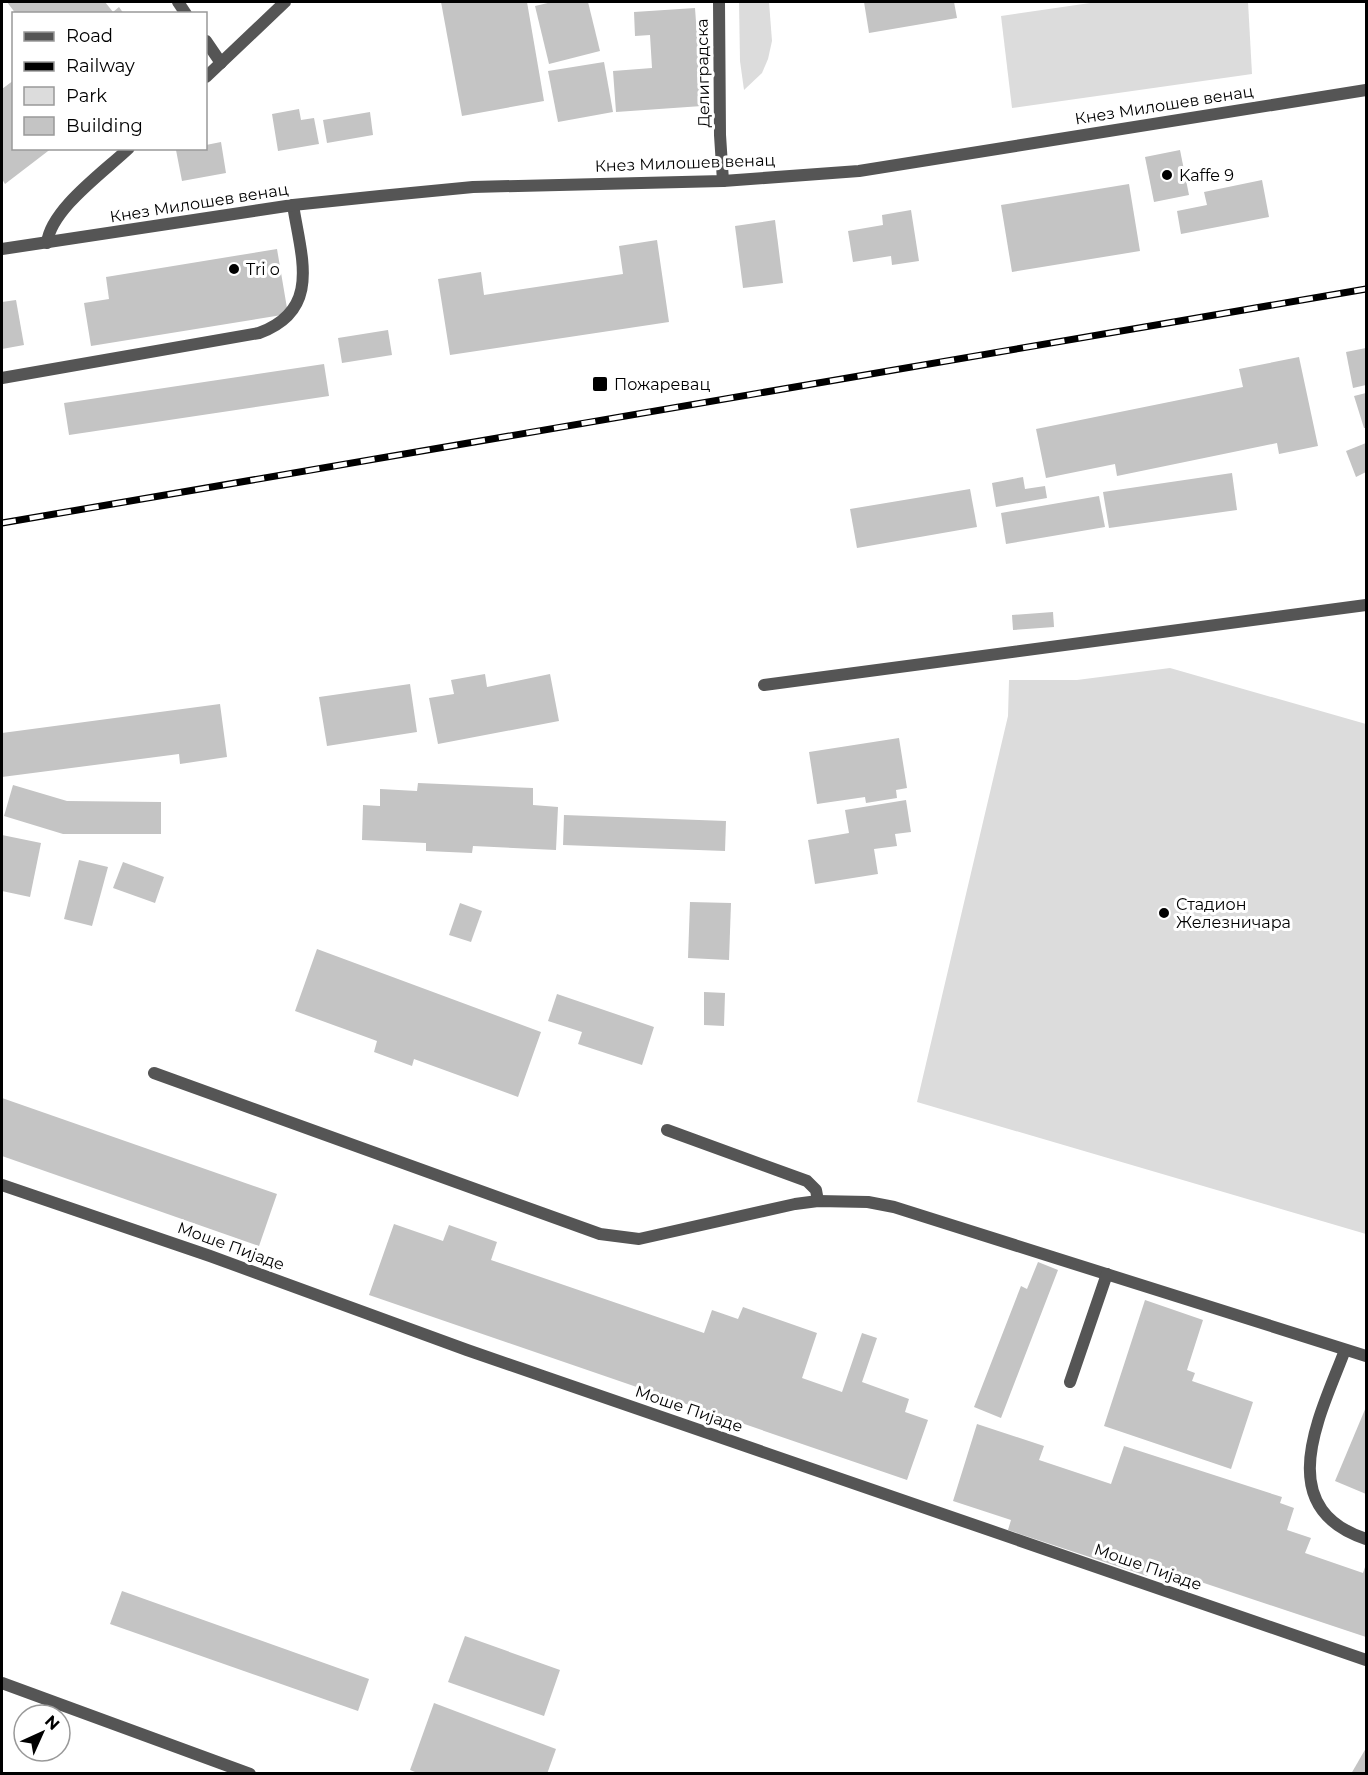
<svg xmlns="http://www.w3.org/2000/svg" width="1368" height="1775" viewBox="0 0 1368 1775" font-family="Montserrat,sans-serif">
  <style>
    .green { fill: #dcdcdc }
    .building { fill: #c4c4c4 }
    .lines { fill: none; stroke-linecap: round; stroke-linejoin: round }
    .lane { stroke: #555; stroke-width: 12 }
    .street { stroke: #555; stroke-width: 12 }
    .rail-casing { stroke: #000; stroke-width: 7 }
    .rail { stroke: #fff; stroke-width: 4.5; stroke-dasharray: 14; stroke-linecap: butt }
    .poi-dot { fill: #000; stroke: #fff; stroke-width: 2 }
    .labels { text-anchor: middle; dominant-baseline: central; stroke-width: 6; stroke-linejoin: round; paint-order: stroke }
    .street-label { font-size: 16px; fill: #000; stroke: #fff }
    .poi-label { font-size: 16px; fill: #000; stroke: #fff; text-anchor: start }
  </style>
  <rect width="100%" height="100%" fill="#fff"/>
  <g class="green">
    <path d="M739 2H769L772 41 768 59 762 73 744 90 740 61Z"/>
    <path d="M1097 2H1248L1252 74 1012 108 1001 16Z"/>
    <path d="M1170 668 1366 724V1234L917 1102 1008 716 1009 680H1077Z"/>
  </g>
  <g class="building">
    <path d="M7 2H105L113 12 119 7 124 14H16Z"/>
    <path d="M441 2H527L544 101 462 116Z"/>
    <path d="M552 2H588L600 51 549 64 535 6Z"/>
    <path d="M864 2H954L957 18 869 33Z"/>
    <path d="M695 8 702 106 616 112 613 71 652 68 650 35 635 36 634 12Z"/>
    <path d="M604 62 613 112 558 122 548 71Z"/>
    <path d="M14 80V148H52L5 184 2 179V89Z"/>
    <path d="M299 109 301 120 314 118 319 144 278 151 272 114Z"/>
    <path d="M370 112 373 135 327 143 323 120Z"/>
    <path d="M221 142 226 173 182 181 176 150 206 148V145Z"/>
    <path d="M1180 150 1189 195 1154 202 1145 157Z"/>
    <path d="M1262 180 1269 217 1181 234 1177 211 1207 205 1204 192Z"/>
    <path d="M1129 184 1140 251 1012 272 1001 205Z"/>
    <path d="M911 210 919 261 892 265 891 256 853 262 848 231 883 225 882 215Z"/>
    <path d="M775 220 783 283 743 288 735 226Z"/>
    <path d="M657 240 669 322 450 355 438 279 481 272 484 295 623 274 619 246Z"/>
    <path d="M277 249 288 314 91 346 84 303 109 299 106 277Z"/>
    <path d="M16 300 24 345 2 349V302Z"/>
    <path d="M388 330 392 355 342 363 338 338Z"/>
    <path d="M1366 348V385L1353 388 1346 352Z"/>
    <path d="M1299 357 1318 446 1279 454 1277 443 1117 476 1115 464 1046 478 1036 429 1243 387 1239 369Z"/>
    <path d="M324 364 329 396 69 435 64 403Z"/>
    <path d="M1366 393V428H1364L1354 396Z"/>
    <path d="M1366 443V472L1356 477 1346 451Z"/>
    <path d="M1232 473 1237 510 1109 528 1103 492Z"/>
    <path d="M1023 477 1025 489 1045 486 1047 498 996 507 992 483Z"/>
    <path d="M970 489 977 527 857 548 850 509Z"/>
    <path d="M1099 496 1105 527 1006 544 1001 513Z"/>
    <path d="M1053 612 1054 627 1013 630 1012 615Z"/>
    <path d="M485 674 487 687 550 674 559 721 438 744 429 698 454 694 451 680Z"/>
    <path d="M410 684 417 732 327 746 319 697Z"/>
    <path d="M220 704 227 757 180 764 179 754 2 777V733Z"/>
    <path d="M899 738 907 788 896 790 897 798 866 803 865 797 817 804 809 752Z"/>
    <path d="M418 783 533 788V805L558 807 556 850 473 846 472 853 426 851V843L362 840 363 805 380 806V789L417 791Z"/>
    <path d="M13 785 67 801 161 802V834H63L4 816Z"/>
    <path d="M906 800 911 832 895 834 897 846 874 849 878 874 815 884 808 840 849 833 845 810Z"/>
    <path d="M564 815 726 821 725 851 563 845Z"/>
    <path d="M2 835 41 843 30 897 2 891Z"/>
    <path d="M79 860 108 867 92 926 64 919Z"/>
    <path d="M123 862 164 877 155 903 113 888Z"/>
    <path d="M690 902 731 903 729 960 688 958Z"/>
    <path d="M460 903 482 911 471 942 449 935Z"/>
    <path d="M317 949 541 1032 518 1097 414 1059 412 1066 374 1052 377 1041 295 1011Z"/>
    <path d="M704 992 725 993 724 1026 704 1025Z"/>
    <path d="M557 994 654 1027 642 1065 578 1044 582 1032 548 1021Z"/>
    <path d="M2 1098 277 1194 259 1246 2 1156Z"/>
    <path d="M394 1224 443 1241 449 1225 497 1242 491 1260 704 1333 712 1310 738 1319 743 1307 817 1333 802 1378 842 1392 862 1333 877 1338 862 1382 909 1399 905 1412 928 1420 907 1480 369 1295Z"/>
    <path d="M1038 1262 1058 1270 1001 1418 974 1407 1021 1286 1027 1289Z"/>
    <path d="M1145 1300 1203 1320 1187 1370 1195 1373 1192 1381 1253 1402 1231 1469 1104 1426Z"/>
    <path d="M1366 1407V1494L1335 1481Z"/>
    <path d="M977 1424 1044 1446 1039 1460 1111 1484 1124 1446 1282 1497 1280 1503 1294 1508 1287 1530 1311 1538 1305 1553 1363 1573 1366 1564V1637L1150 1565 1147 1576 1008 1530 1011 1520 953 1501Z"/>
    <path d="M122 1591 369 1679 358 1711 110 1624Z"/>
    <path d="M465 1636 560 1670 544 1716 448 1682Z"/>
    <path d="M434 1703 556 1749 547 1774H420L410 1770Z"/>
    <path d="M1366 1748V1774H1351Z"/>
  </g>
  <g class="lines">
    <g class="lane">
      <path d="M2 378 259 333C322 310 301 257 293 205"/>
      <path d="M764 685 1366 605"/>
      <path d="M154 1073 600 1234 639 1239 795 1204 818 1201 868 1202 894 1207 1366 1356"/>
      <path d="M667 1130 807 1181 816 1190 818 1201"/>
      <path d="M2 1185 210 1256 467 1350 1366 1660"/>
      <path d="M1345 1350C1321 1414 1270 1507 1366 1539"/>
      <path d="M1070 1382 1107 1274"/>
      <path d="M2 1683 250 1774"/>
    </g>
    <g class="street">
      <path d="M178 2 186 14"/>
      <path d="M719 2 720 135 723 181"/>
      <path d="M206 41 221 63"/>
      <path d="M206 77 285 2"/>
      <path d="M47 243C51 209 104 172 129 148"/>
      <path d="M2 249 293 205 380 196 473 187 723 181 859 171 1366 90"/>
    </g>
    <defs>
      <path id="rail" d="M2 523 1366 289"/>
    </defs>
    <use href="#rail" class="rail-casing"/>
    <use href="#rail" class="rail"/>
  </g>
  <g class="poi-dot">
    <circle cx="1167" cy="175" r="6"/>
    <circle cx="234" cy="269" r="6"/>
    <rect x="592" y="376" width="16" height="16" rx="3"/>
    <circle cx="1164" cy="913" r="6"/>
  </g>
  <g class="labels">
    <g class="street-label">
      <text transform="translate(703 73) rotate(-91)">Делиградска</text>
      <text transform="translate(1164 105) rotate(-9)">Кнез Милошев венац</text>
      <text transform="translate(685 163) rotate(-2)">Кнез Милошев венац</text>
      <text transform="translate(199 203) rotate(-9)">Кнез Милошев венац</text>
      <text transform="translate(231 1246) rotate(20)">Моше Пијаде</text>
      <text transform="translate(689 1409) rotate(19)">Моше Пијаде</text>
      <text transform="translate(1148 1567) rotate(19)">Моше Пијаде</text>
    </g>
    <g class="poi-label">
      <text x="1179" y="175">Kaffe 9</text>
      <text x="246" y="269">Tri o</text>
      <text x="614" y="384">Пожаревац</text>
      <text x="1176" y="904">Стадион<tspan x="1176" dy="18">Железничара</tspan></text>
    </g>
  </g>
  <rect width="1368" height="1775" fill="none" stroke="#000000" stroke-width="6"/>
  <rect x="12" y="12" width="195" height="138" fill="#ffffff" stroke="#999999" stroke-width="1.5"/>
  <rect x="24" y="32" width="30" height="9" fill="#555555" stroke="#999999" stroke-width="1.5"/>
  <text x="66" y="42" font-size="18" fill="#000000">Road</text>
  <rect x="24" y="62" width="30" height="9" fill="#000000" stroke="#999999" stroke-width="1.5"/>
  <text x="66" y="72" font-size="18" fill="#000000">Railway</text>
  <rect x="24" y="87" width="30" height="18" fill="#dcdcdc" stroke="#999999" stroke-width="1.5"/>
  <text x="66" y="102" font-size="18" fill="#000000">Park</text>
  <rect x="24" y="117" width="30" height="18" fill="#c4c4c4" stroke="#999999" stroke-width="1.5"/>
  <text x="66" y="132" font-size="18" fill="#000000">Building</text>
  <g transform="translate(42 1733) rotate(45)"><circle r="28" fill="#ffffff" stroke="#999999" stroke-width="1.5"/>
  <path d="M0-4.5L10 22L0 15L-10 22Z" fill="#000000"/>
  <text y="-9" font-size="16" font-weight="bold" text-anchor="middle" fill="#000000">N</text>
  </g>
</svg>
